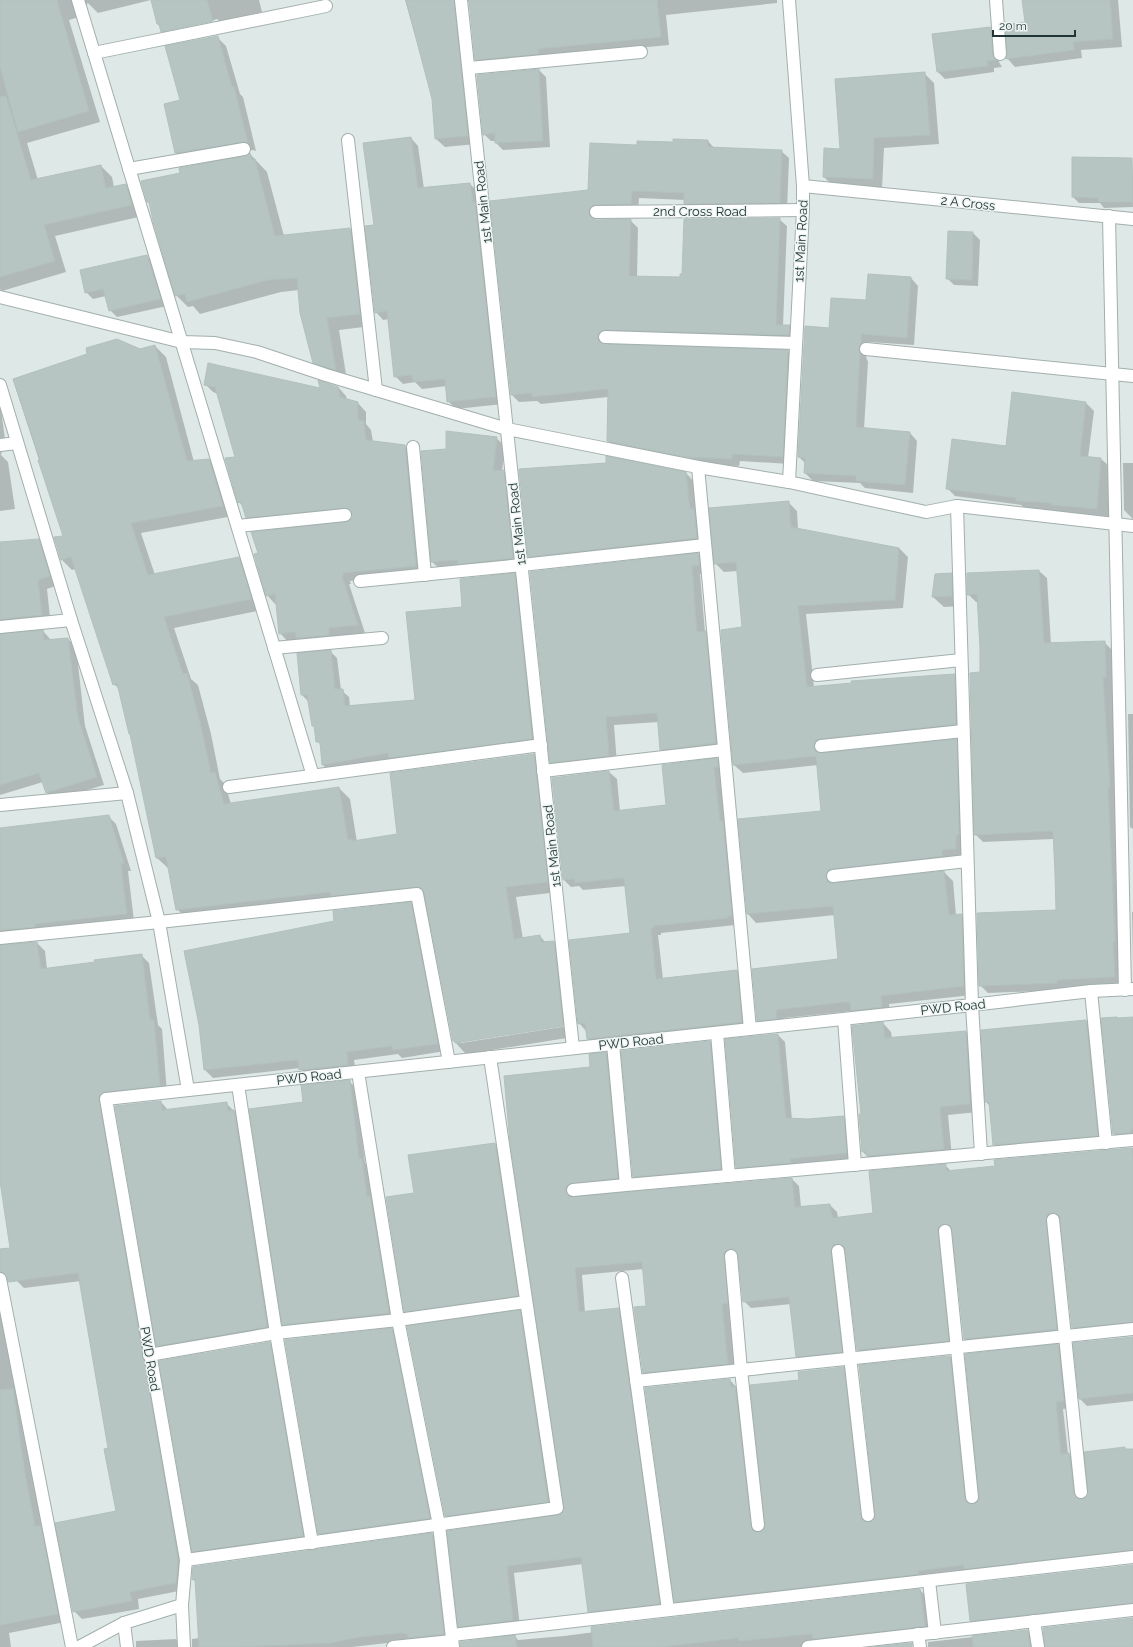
<svg xmlns="http://www.w3.org/2000/svg" width="1133" height="1647" viewBox="0 0 1133 1647" font-family="Raleway,sans-serif">
  <style>
    .shadow { fill: #0003; fill-rule: evenodd }
    .building { fill: #b7c5c2; stroke: #b1c1bd }
    .lines { fill: none; stroke-linecap: round; stroke-linejoin: round }
    .minor-casing { stroke: #a2afad; stroke-width: 14 }
    .minor { stroke: #fff; stroke-width: 12 }
    .labels { text-anchor: middle; dominant-baseline: central; stroke-width: 3; stroke-linejoin: round; paint-order: stroke }
    .street-label { font-size: 13px; fill: #213634; stroke: #eef5f3 }
  </style>
  <rect width="100%" height="100%" fill="#dee8e6"/>
  <g class="shadow">
    <path d="M0 0H151L98 13 88 3 82 9V16L69 20 100 122 27 143 38 180 101 166 112 177 114 187 126 185 137 196 143 216 55 236 66 272 2 291 0 289Z"/>
    <path d="M152 0H259L262 12 221 22 173 42 162 31 158 24ZM218 19V21L166 32V30Z"/>
    <path d="M405 0H777V3L666 15 669 45 546 57 484 68 476 59 470 2H465L476 144 445 147 436 139 433 99Z"/>
    <path d="M1023 0H1118L1122 47 1081 50 1082 58 1015 67 1007 58 1026 23Z"/>
    <path d="M990 28 997 35 999 62 1002 67 994 68V72L945 79 938 72 933 35Z"/>
    <path d="M217 37 226 46 240 94 243 97 256 151 253 150 185 162 176 153 165 104 182 100Z"/>
    <path d="M539 70 546 77 550 147 503 150 496 143V141H491L484 134Z"/>
    <path d="M924 73 934 83 939 144 884 148 882 189 834 187 824 177 841 150Z"/>
    <path d="M411 138 418 146 424 189 470 184 478 192 503 404 456 409 448 401 447 386 422 389 415 382 403 384 395 376 389 319 383 320 376 312 375 226Z"/>
    <path d="M708 141 715 149 781 151 789 158 787 210 692 211 685 203V200L639 198 638 211 597 215 595 220H630L638 228 637 277 681 278 779 219 787 226 783 326H789L797 334 796 342 609 338 605 344 788 351 795 359 790 464 740 461 739 466 694 464 615 448 608 441V397L541 404 537 401 519 402 512 395 589 191 638 146Z"/>
    <path d="M250 154 267 172 284 236 350 229 362 241 372 326 339 330 347 381 327 375 314 362 299 290 281 292 200 314 193 306 188 307 176 295 150 204 148 202 181 174 246 157Z"/>
    <path d="M1132 159 1133 207 1104 208 1100 203H1079L1073 197Z"/>
    <path d="M973 233 980 240 978 286 954 285 947 278Z"/>
    <path d="M147 256 154 263 167 306 117 317 110 310 106 296 93 299 86 292Z"/>
    <path d="M911 278 918 286 914 345 869 342 868 352 866 357 868 362 864 429 910 433 917 441 913 493 865 488 860 483 813 481 805 473 806 464 799 457 830 329 867 301Z"/>
    <path d="M155 346 166 357 194 462 209 460 220 471 233 516 141 533 155 575 239 558 249 569 262 610 174 628 191 679 198 685 211 734 220 779 225 784 231 804 339 788 350 799 357 842 398 835 534 755 544 765 558 892 516 897 523 939 540 936 546 943 554 942 564 953 573 1037 467 1054 464 1052 454 1041 426 898 188 920 177 909 169 868H168L157 858 132 735 120 690 114 684 76 569 72 570 61 559 64 537 13 380 89 354 140 350ZM568 1024V1026L461 1043V1041Z"/>
    <path d="M205 384 321 389 338 387 346 396 347 400 358 403 366 412V424L371 430 373 442 404 446 412 455 424 574 350 581 351 584H349L365 633 336 636 337 643 288 642 280 633 277 603 275 604 267 595 353 519V515L256 525 247 517 244 508 239 502 237 458 218 394 213 392Z"/>
    <path d="M0 401 6 447 2 451 1 455 8 462 15 509 0 511Z"/>
    <path d="M1086 403 1094 411 1088 458 1101 459 1114 470 1115 517 1060 513 1058 511 1026 509 1021 505 955 496 947 488Z"/>
    <path d="M496 438 505 446 502 471 512 479 521 567 441 570 432 562 447 450Z"/>
    <path d="M1123 463H1133V519L1124 510Z"/>
    <path d="M686 473 694 482 705 547 538 565 529 556Z"/>
    <path d="M788 502 797 511 798 529 899 548 908 557 903 608 806 614 814 687 954 675 963 683 964 732 829 747 822 752V754L956 740 965 749 964 857 841 877 834 882V884L944 872 953 881 956 915H961L970 924 972 995 889 1004 890 1015 860 1019 852 1011 784 1018 785 1027 766 1029 758 1020 839 960 835 915 756 923 748 914 739 820 822 812 818 765 743 773 734 765 743 628 738 571 724 572 715 563Z"/>
    <path d="M38 540 47 549 58 585 47 589 50 617 0 621V543Z"/>
    <path d="M698 554 707 563 708 573 700 574 705 632 714 641 724 752 669 758 661 749 659 722 614 725 617 764 560 771 551 762Z"/>
    <path d="M1039 571 1047 578 1051 644 1104 642 1112 650 1125 984 1064 987 1065 990 988 993 980 985 1057 911 1054 839 983 842 975 834 981 673 979 602H976L968 594V574Z"/>
    <path d="M514 574 521 581 539 745 330 772 323 765 321 745 317 741 316 728 313 725 309 702 302 695 330 651 337 658 341 690 349 697 350 706 416 701 463 608Z"/>
    <path d="M951 574 962 585V606L944 607 933 597Z"/>
    <path d="M43 631 51 640 68 639 76 647 85 726 104 785 54 800 46 792 43 782 0 795V641Z"/>
    <path d="M1128 714H1133V829L1130 827Z"/>
    <path d="M717 759 724 767 735 925 661 933V935H658L663 979 737 971 744 979 749 1030 595 1046 588 1039 586 1031 579 1023 631 934 626 886 583 890 579 886 571 887 564 880 609 772 617 779 620 811 667 806Z"/>
    <path d="M108 816 116 824 131 871H128L134 921 3 940 0 946 37 943 45 951 47 969 96 963 141 955 149 963 158 1025 162 1029 167 1093 107 1104 186 1569 184 1590 138 1599 139 1609 82 1619 74 1611 118 1512 109 1448 81 1281 24 1288 16 1280 0 1176V829Z"/>
    <path d="M411 903 418 911 445 1051 402 1058 398 1054 354 1060 356 1073 308 1078 300 1068 213 1078 205 1070 200 1024 336 922Z"/>
    <path d="M1132 912H1133V966Z"/>
    <path d="M1133 1018V1140L1121 1141 1114 1134Z"/>
    <path d="M1086 1021 1093 1028 1104 1142 1001 1151 994 1144 990 1106 986 1102Z"/>
    <path d="M883 1023 891 1032 892 1038 966 1032 974 1040 978 1112 948 1115 952 1157 871 1160 862 1151V1115Z"/>
    <path d="M778 1035 785 1042 792 1120H808L843 1117 850 1124 853 1160 744 1174 737 1167Z"/>
    <path d="M710 1042 717 1049 727 1176 641 1183 634 1176Z"/>
    <path d="M606 1053 613 1060 625 1185 573 1194V1198L792 1179 799 1186 801 1207 830 1205 837 1212 838 1218 874 1214 945 1165 951 1171 996 1167 1133 1148V1329L1080 1335 1073 1327 1062 1220 1055 1221 1063 1336 972 1346 964 1339 954 1231 951 1230 945 1235 955 1348 865 1357 858 1350 845 1250 840 1252 849 1359 804 1363 797 1356 791 1304 751 1308 744 1301 739 1256 738 1255 731 1260 734 1310 729 1311 735 1371 651 1380 644 1372 647 1307 643 1269 582 1275 585 1312 618 1309 625 1316 666 1611 597 1619 589 1611 583 1564 514 1573 520 1627 466 1633 459 1626 448 1532 563 1514 565 1507 511 1141Z"/>
    <path d="M349 1081 356 1088 365 1163 369 1166 396 1320 290 1331 283 1324Z"/>
    <path d="M161 1102 168 1110 227 1104 241 1118 274 1334 164 1352 157 1346Z"/>
    <path d="M495 1144 502 1151 524 1302 412 1318 405 1311 415 1194Z"/>
    <path d="M0 1296 42 1528 48 1535 65 1622 9 1633 11 1647H0Z"/>
    <path d="M520 1311 527 1318 555 1508 453 1523 446 1516Z"/>
    <path d="M392 1329 399 1337 437 1526 327 1541 319 1533Z"/>
    <path d="M1133 1338V1401L1087 1406 1080 1399Z"/>
    <path d="M270 1343 278 1351 311 1544 201 1559 193 1551Z"/>
    <path d="M1058 1345 1066 1353 1071 1408 1063 1409 1068 1454 1077 1462 1081 1500 1086 1499 1124 1448 1127 1450H1133V1558L683 1609 675 1602 730 1380 743 1395 758 1534 763 1532 800 1381 843 1368 851 1376 868 1524 874 1522 950 1357 958 1365 972 1505 980 1501Z"/>
    <path d="M432 1534 440 1542 451 1642 405 1641 352 1647H192V1639L200 1638 196 1583 193 1579Z"/>
    <path d="M1133 1566V1611L979 1628 971 1621Z"/>
    <path d="M920 1590 928 1598 932 1634 815 1647H461L515 1636 518 1640 564 1636Z"/>
    <path d="M1027 1631 1035 1638 1037 1647H928V1642Z"/>
    <path d="M176 1639 183 1647H136V1641Z"/>
  </g>
  <g class="building">
    <path d="M0 0H57L89 111 18 132 0 67Z"/>
    <path d="M151 0H207L213 21 161 32 159 24H157Z"/>
    <path d="M406 0H454L468 136 435 139 432 99Z"/>
    <path d="M469 0H657L661 37 538 49 539 54 475 60Z"/>
    <path d="M1022 0H1110L1113 39 1073 42 1074 50 1006 59 1007 53 1005 25 1025 22Z"/>
    <path d="M990 27 993 55 996 60 987 61 988 66 937 72 932 34Z"/>
    <path d="M218 36 232 87H234L248 143 243 142 175 153 164 104 180 100 165 46Z"/>
    <path d="M539 69 543 141 495 143V133L483 135 477 75Z"/>
    <path d="M925 72 930 135 874 138 873 179 823 177 824 148 840 149 835 79Z"/>
    <path d="M6 96 31 180 101 165 106 188 126 184 132 205 44 225 55 261 0 277V97Z"/>
    <path d="M411 137 418 188 470 183 473 203 475 202 496 397 447 402 445 379 413 382 412 375 394 377 387 311 375 313 365 226 374 225 363 143Z"/>
    <path d="M673 139 708 140V147L782 150 780 203 684 204V193L632 191 631 204 593 205 589 209 590 216 596 220 631 219 629 276 680 277V274H682L684 219 780 218 776 325H790L789 335 605 330 599 333 598 340 605 344 788 350 783 457 732 454V459L686 457 607 441 608 389 532 397V393L511 395 490 201 588 190 590 143 637 145V141L673 142Z"/>
    <path d="M250 153 252 160 255 159 275 236 350 228 360 314 327 318 336 370 313 363 300 313 297 278 268 280 187 302 185 294 175 296 153 221 149 202H147L141 181 180 173 179 168 245 156Z"/>
    <path d="M1072 157 1132 158 1133 202H1098V198L1072 197Z"/>
    <path d="M948 231 973 232 972 280 946 279Z"/>
    <path d="M147 255 161 299 109 311 103 289 85 293 80 270Z"/>
    <path d="M868 274 911 277 907 338 861 334V344L859 349 860 353 856 427 910 432 905 485 856 481V476L804 473 805 458 798 457 805 326 829 328 831 298 866 300Z"/>
    <path d="M117 339 140 349 155 345 187 461 209 459 223 506 131 523 148 575 239 557 252 599 164 617 183 674 187 673 200 722 211 773 215 772 224 804 339 787 348 840 352 839 353 841 397 834 390 773 534 754 548 882 506 887 514 939 540 935 541 942 554 941 563 1026 455 1043V1041H453L424 893 419 887 331 896 330 892 176 910 166 857 156 858 130 734H129L117 683 113 685 71 557 61 560 54 537 63 536 38 460H40L13 379 87 354 86 348Z"/>
    <path d="M208 363 320 388 318 380 338 387 340 397 358 402V420L364 421 366 440 405 445 416 566 343 573V576H342L358 625 329 628V635L296 638 295 632 279 634 275 594 266 596 254 554 258 553 251 532 346 522 352 518V514L348 508H344L246 518 241 502 238 503 225 458 235 457 215 387 204 385Z"/>
    <path d="M1012 392 1086 402 1080 456 1101 458 1097 509 1051 505V503L1016 501V498L946 489 952 439 1006 446Z"/>
    <path d="M446 431 497 437 493 471 504 470 513 558 458 564V560L431 562 421 451 446 449Z"/>
    <path d="M606 456 686 472 690 509H694L697 538 528 557 519 469 606 463Z"/>
    <path d="M789 501 791 527 899 548 895 600 798 606 807 687 852 683 851 681 955 674 956 724 820 739 816 740 814 746 815 751 822 753 957 739 959 835H956V849L942 850 943 856 832 869 828 870 826 876 827 881 834 883 944 871 949 915 962 914 964 986 881 996 882 1007 851 1011 850 1003 846 1002 776 1010 777 1019 757 1021 752 969 838 959 833 906 747 914 738 819 821 811 816 756 733 765 721 630 742 627 736 562 714 564 709 508Z"/>
    <path d="M39 539 50 576 38 580 42 615 0 619V542Z"/>
    <path d="M698 553 700 565 692 566 697 632 706 631 716 743 660 750 657 713 606 717 609 756 550 763 530 572Z"/>
    <path d="M1039 570 1044 643 1105 641 1106 677H1103L1110 787H1108L1115 942H1113L1115 977 1057 980V983L979 986 977 913 1056 910 1055 873 1053 831 974 835 970 673 980 672V648L977 594 967 595V573Z"/>
    <path d="M515 573 532 739 389 758 388 753 322 765 320 742H316L314 726H312L307 695H301L297 653 331 650 335 689H343L345 706 415 700 406 612 462 607 460 579Z"/>
    <path d="M952 573V596L932 597 935 574Z"/>
    <path d="M43 630 44 640 68 638 78 717 97 777 46 793 39 773 0 785V634Z"/>
    <path d="M717 758 718 767H714L720 821H723L732 916H728V918L654 926V928H651L656 979 737 970 742 1022 587 1039 585 1023 578 1024 569 940 630 933 624 878 575 883 574 879 563 880 552 778 609 771 614 811 666 805 662 765Z"/>
    <path d="M109 815 124 863 121 864 127 914 35 924V927L0 930V828Z"/>
    <path d="M411 902 438 1044 393 1050 392 1046 347 1052 348 1065 299 1070 298 1060 204 1070 199 1025 184 951 334 921 333 911Z"/>
    <path d="M37 942 41 969 95 962 94 960 142 954 150 1020H154L160 1086 105 1092 99 1096V1100L142 1352V1356L144 1360 178 1560 176 1583 130 1592 132 1601 73 1612 55 1523 116 1511 104 1449 108 1448 78 1273 8 1282 6 1274 0 1272V1249L10 1248 0 1181V945Z"/>
    <path d="M1117 1017V1018L1133 1017V1129L1130 1130V1133L1113 1134 1101 1018Z"/>
    <path d="M1086 1020 1098 1136 993 1145 989 1102H985L981 1030Z"/>
    <path d="M883 1022 885 1038 966 1031 970 1104 940 1107 944 1149 867 1156 865 1151 862 1152 859 1114H861L852 1026Z"/>
    <path d="M778 1034 786 1118 808 1119 844 1116 847 1153 790 1159 791 1163 736 1168 725 1039Z"/>
    <path d="M710 1041 721 1169 633 1177 621 1051Z"/>
    <path d="M606 1052 618 1178 569 1184 566 1187V1191L570 1197 792 1178 795 1207 830 1204 832 1218 873 1213 869 1171 946 1164V1171L995 1166 994 1160 1132 1148 1133 1161V1322L1072 1328 1060 1219 1059 1215 1053 1213 1048 1214 1046 1221 1057 1329 964 1339 952 1230 948 1224H944L938 1228V1232L949 1341 857 1350 845 1250 844 1246 838 1244 833 1245 831 1252 842 1352 796 1357 789 1297 743 1302 738 1255 734 1249H730L724 1252V1257L728 1303 722 1304 728 1364 643 1373 634 1307 646 1306 642 1262 575 1268 579 1312 619 1308 660 1604 588 1612 581 1557 507 1566 513 1620 458 1627 447 1531 558 1515 562 1514 564 1507 510 1142 504 1076 590 1067 589 1054Z"/>
    <path d="M350 1080 359 1159 362 1158 367 1197 370 1196 389 1313 282 1325 249 1109 303 1102 301 1085Z"/>
    <path d="M161 1101 162 1110 227 1102 228 1111 234 1110 267 1327 156 1346 115 1106Z"/>
    <path d="M495 1143 518 1296 404 1312 386 1197 414 1193 408 1155Z"/>
    <path d="M520 1310 548 1502 445 1516 407 1326Z"/>
    <path d="M392 1328 430 1518 318 1534 285 1340Z"/>
    <path d="M1133 1337V1393L1079 1399 1073 1343Z"/>
    <path d="M270 1342 303 1536 192 1552 159 1361Z"/>
    <path d="M1058 1344 1064 1401 1056 1402 1061 1454 1069 1453 1074 1493 1078 1499H1081L1086 1498 1088 1495 1084 1452 1125 1447V1449H1133V1550L964 1569 963 1565 918 1571 919 1574 674 1602 645 1388 730 1379 731 1387 735 1386 751 1526 752 1530 758 1532 763 1531 765 1524 750 1385 799 1380 798 1372 844 1367 861 1516 862 1520 868 1522 873 1521 875 1514 859 1365 950 1356 965 1498 969 1504H973L979 1500V1496L965 1354Z"/>
    <path d="M13 1389 25 1473 35 1526H41L58 1614 0 1625V1390Z"/>
    <path d="M432 1533 444 1634 408 1638 407 1634 402 1633 360 1637 332 1643 239 1647H199L195 1579 192 1580 193 1567Z"/>
    <path d="M1133 1565V1603L970 1621 966 1584Z"/>
    <path d="M920 1589 925 1626 813 1639 812 1634 739 1641 738 1638 661 1647H593L591 1627Z"/>
    <path d="M1133 1618V1647H1045L1043 1628Z"/>
    <path d="M1028 1630 1030 1647H973L972 1636Z"/>
    <path d="M515 1635 517 1647H460V1642Z"/>
    <path d="M912 1643V1647H874Z"/>
  </g>
  <g class="lines">
    <defs>
      <g id="minor">
        <path d="M78 0 313 776"/>
        <path d="M461 0 573 1048"/>
        <path d="M996 0 1000 54"/>
        <path d="M94 53 326 6"/>
        <path d="M469 68 641 52"/>
        <path d="M348 140 376 390"/>
        <path d="M129 169 244 149"/>
        <path d="M803 186 1133 219"/>
        <path d="M596 212 803 210"/>
        <path d="M1109 216 1125 990"/>
        <path d="M0 297 182 342 215 343 257 352 326 375 507 429 698 467 789 482 926 512 957 506 1133 526"/>
        <path d="M605 337 796 343"/>
        <path d="M866 349 1133 376"/>
        <path d="M0 385 71 620 127 793 159 922 188 1090"/>
        <path d="M0 445 17 443"/>
        <path d="M413 447 425 575"/>
        <path d="M698 467 750 1029"/>
        <path d="M789 482 803 210V186L789 0"/>
        <path d="M957 506 972 1005 981 1154"/>
        <path d="M238 526 345 515"/>
        <path d="M360 581 522 565 705 545"/>
        <path d="M0 627 71 620"/>
        <path d="M274 648 382 638"/>
        <path d="M817 675 961 660"/>
        <path d="M821 746 963 731"/>
        <path d="M543 771 724 750"/>
        <path d="M229 787 541 745"/>
        <path d="M0 805 127 793"/>
        <path d="M833 876 967 861"/>
        <path d="M0 938 159 922 417 894 449 1062"/>
        <path d="M1091 991 1106 1143"/>
        <path d="M844 1019 855 1165"/>
        <path d="M717 1033 729 1176"/>
        <path d="M613 1044 626 1185 1133 1140"/>
        <path d="M358 1072 398 1320 439 1525 453 1647"/>
        <path d="M238 1085 276 1333 312 1543"/>
        <path d="M573 1190 626 1185"/>
        <path d="M1053 1220 1081 1492"/>
        <path d="M945 1231 972 1497"/>
        <path d="M838 1251 868 1515"/>
        <path d="M731 1256 741 1370 758 1525"/>
        <path d="M622 1278 668 1610"/>
        <path d="M0 1279 72 1647"/>
        <path d="M149 1355 276 1333 398 1320 526 1302"/>
        <path d="M636 1381 1133 1329"/>
        <path d="M186 1560 557 1508 490 1057"/>
        <path d="M929 1581 935 1633"/>
        <path d="M182 1605 184 1647"/>
        <path d="M1034 1621 1038 1647"/>
        <path d="M124 1623 127 1647"/>
        <path d="M918 1634 920 1647"/>
        <path d="M452 1635 1133 1557"/>
        <path d="M79 1647 124 1623 182 1605 186 1560 106 1099 972 1005 1091 991 1133 989"/>
        <path d="M393 1647 452 1641"/>
        <path d="M808 1647 1133 1610"/>
      </g>
    </defs>
    <use href="#minor" class="minor-casing"/>
    <use href="#minor" class="minor"/>
  </g>
  <g class="labels">
    <g class="street-label">
      <text transform="translate(483 202) rotate(-96)">1st Main Road</text>
      <text transform="translate(968 203) rotate(6)">2 A Cross</text>
      <text x="700" y="211">2nd Cross Road</text>
      <text transform="translate(801 241) rotate(-87)">1st Main Road</text>
      <text transform="translate(517 524) rotate(-96)">1st Main Road</text>
      <text transform="translate(552 846) rotate(-96)">1st Main Road</text>
      <text transform="translate(953 1007) rotate(-6)">PWD Road</text>
      <text transform="translate(631 1042) rotate(-6)">PWD Road</text>
      <text transform="translate(309 1077) rotate(-6)">PWD Road</text>
      <text transform="translate(150 1359) rotate(80)">PWD Road</text>
    </g>
  </g>
  <path d="M993 30v6h82v-6" fill="none" stroke="#213634" stroke-width="2"/>
  <text x="999" y="30" font-size="12" fill="#213634" stroke="#eef5f3" stroke-width="3" paint-order="stroke">20 m</text>
</svg>
